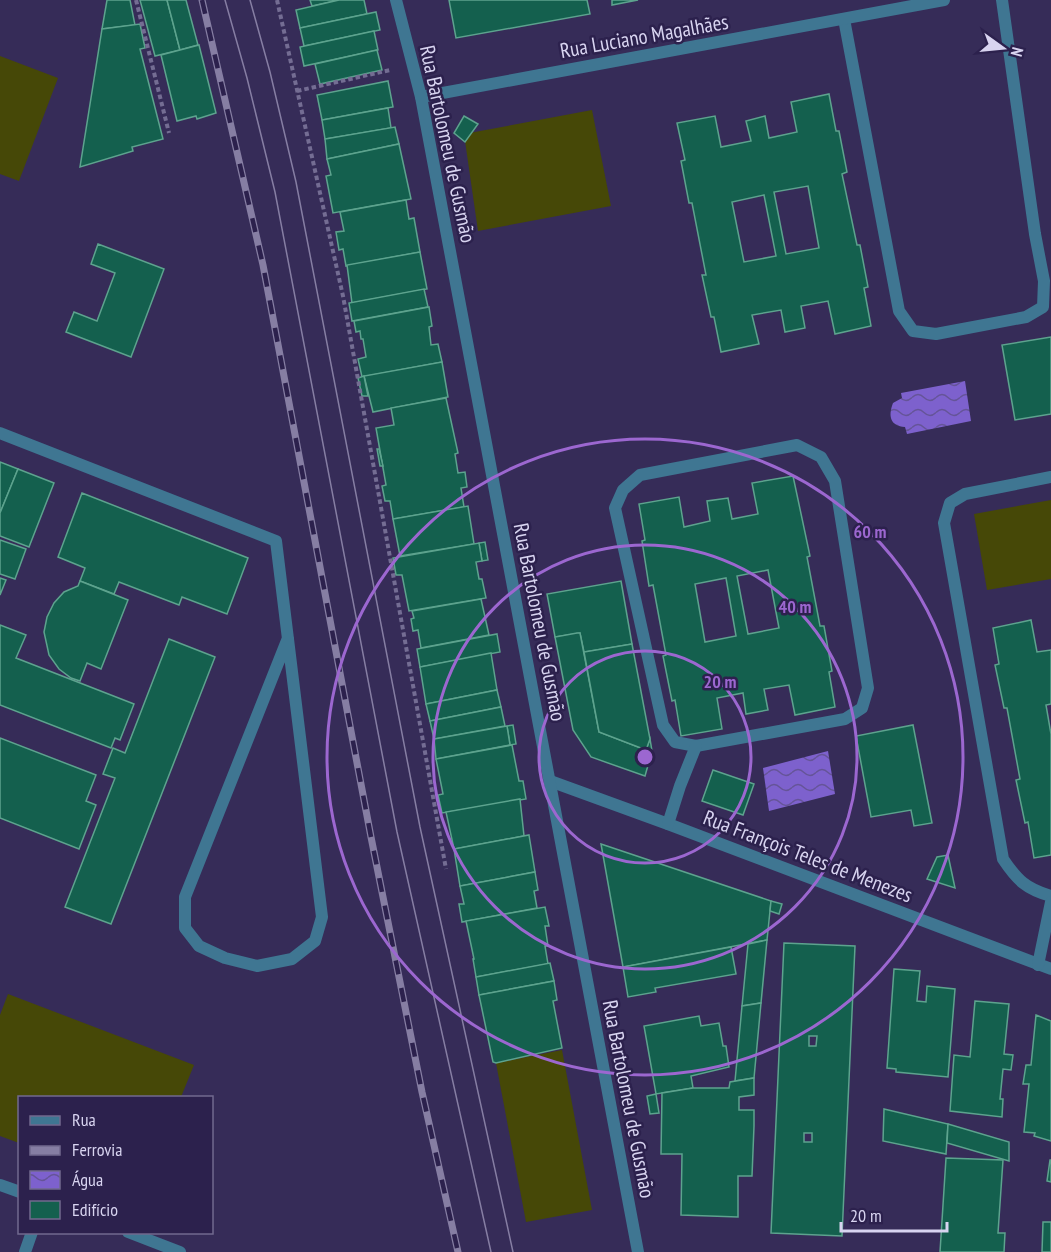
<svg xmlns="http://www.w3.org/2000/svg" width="1051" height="1252" viewBox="0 0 1051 1252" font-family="'PT Sans Narrow',sans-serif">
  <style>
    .grass { fill: #464807 }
    .water { fill: url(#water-waves) }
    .building { fill: #14604e; stroke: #5da38e; stroke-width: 1.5; fill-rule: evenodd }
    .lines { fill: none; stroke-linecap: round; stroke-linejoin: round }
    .path { stroke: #746d93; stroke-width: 4; stroke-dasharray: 4.5 3; stroke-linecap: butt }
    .service { stroke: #3f7692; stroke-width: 12 }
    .minor { stroke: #3f7692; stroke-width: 12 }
    .tertiary { stroke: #3f7692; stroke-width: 12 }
    .tram { stroke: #867ea3; stroke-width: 1.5 }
    .rail-casing { stroke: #867ea3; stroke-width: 7 }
    .rail { stroke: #2c214d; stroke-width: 4.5; stroke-dasharray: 14; stroke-linecap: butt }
    .ring { fill: none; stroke: #9c67d0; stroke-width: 3 }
    .labels { text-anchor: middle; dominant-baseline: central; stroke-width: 5; stroke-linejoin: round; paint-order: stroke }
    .street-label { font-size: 21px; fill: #d8d4f0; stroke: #2c214d }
    .centre { fill: #9c67d0; stroke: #2c214d; stroke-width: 3 }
    .ring-label { font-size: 18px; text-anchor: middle; font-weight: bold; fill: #9c67d0; stroke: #2c214d; stroke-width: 5; stroke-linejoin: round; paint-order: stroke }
  </style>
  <defs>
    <pattern id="water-waves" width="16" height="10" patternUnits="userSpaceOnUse" patternTransform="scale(1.5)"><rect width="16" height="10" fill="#7d61cd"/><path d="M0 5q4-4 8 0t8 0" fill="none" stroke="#655498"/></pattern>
  </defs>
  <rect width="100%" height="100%" fill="#362c58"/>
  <g class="grass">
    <path d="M0 56 58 78 19 181 0 174Z"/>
    <path d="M592 110 611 206 478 231 464 134Z"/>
    <path d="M1051 500V579L987 590 974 514Z"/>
    <path d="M8 994 194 1065 181 1097 20 1098 19 1143 0 1136V1015Z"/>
    <path d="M562 1050 592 1210 526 1222 496 1063Z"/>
  </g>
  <g class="water">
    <path d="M965 381 971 421 907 434 905 427C890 426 888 416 893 403L902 398 901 393Z"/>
    <path d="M828 751 835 794 769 811 763 768Z"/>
  </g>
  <g class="building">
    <path d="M107 0H130L135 25 102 29Z"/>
    <path d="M140 0H167L180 50 155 56Z"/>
    <path d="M167 0H186L198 45 180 50Z"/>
    <path d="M310 0H339L312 6Z"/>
    <path d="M339 0H364L367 14 300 28 296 10Z"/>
    <path d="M449 0H587L590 14 456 38Z"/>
    <path d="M612 0H638L612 5Z"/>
    <path d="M376 12 380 30 304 46 300 28Z"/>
    <path d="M140 24 145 48 140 49 163 139 132 147 133 151 80 167 102 29Z"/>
    <path d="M374 31 378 50 304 66 300 47Z"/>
    <path d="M199 45 216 113 197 119 196 116 177 121 161 55Z"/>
    <path d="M377 50 382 70 320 84 315 64Z"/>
    <path d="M388 81 393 107 322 120 317 95Z"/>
    <path d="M829 94 836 131H839L847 172 842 174 857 245H860L868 287 864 288 871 326 835 334 828 301 801 306 805 328 785 332 781 310 752 315 759 344 721 352 714 317H711L702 275H706L692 203H689L681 161 685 160 677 123 715 116 721 147 751 141 746 121 765 116 769 138 797 132 791 102ZM808 186 819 248 786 254 774 192ZM764 195 776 256 744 262 732 202Z"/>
    <path d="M388 108 391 128 325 139 322 120Z"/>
    <path d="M464 116 478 124 465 142 454 133Z"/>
    <path d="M395 127 399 144 327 159 325 139Z"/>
    <path d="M399 144 411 199 333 213 326 176 331 175 327 159Z"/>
    <path d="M406 200 409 219 414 218 420 252 346 266 343 249 339 250 336 232 344 231 340 212Z"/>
    <path d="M98 244 164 269 131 357 66 332 74 312 97 321 115 273 91 264Z"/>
    <path d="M420 252 427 289 352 303 347 265Z"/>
    <path d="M424 289 428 307 352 321 349 303Z"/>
    <path d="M429 307 432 326 429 327 431 345 438 344 442 362 362 377 358 359 366 357 363 339H361L360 331 356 332 354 321Z"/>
    <path d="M1051 337V414L1015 420 1002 345Z"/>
    <path d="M442 362 448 397 373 412 364 376Z"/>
    <path d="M364 376 368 396H362L358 378Z"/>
    <path d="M446 398 458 453 455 454 458 473 465 472 467 487 461 488 464 507 393 519 390 501H385L382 486 386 485 376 428 394 425 391 408Z"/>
    <path d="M377 449H379L383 466H380Z"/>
    <path d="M0 462 18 469 0 513Z"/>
    <path d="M18 469 54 483 29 547 0 536V513Z"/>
    <path d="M793 476 810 556 807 557 820 626H824L832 671 829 672 835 707 795 715 789 685 764 689 768 710 746 714 743 693 717 698 722 729 681 736 675 700 672 701 663 656 666 655 653 585 649 586 642 541 645 540 639 504 679 497 684 527 710 521 707 501 728 498 732 519 758 514 752 483ZM768 570 779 628 748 634 737 576ZM726 578 736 636 705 642 695 584Z"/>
    <path d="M82 493 248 558 227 614 182 597 179 605 119 582 114 594 80 581 85 568 58 557Z"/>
    <path d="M468 506 474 544 400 556 393 519Z"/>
    <path d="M0 540 26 549 15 579 0 574Z"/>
    <path d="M485 542 488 560 482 561 479 543Z"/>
    <path d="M479 543 482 561 476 562 479 579H482L486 598 409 611 402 575H396L393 558Z"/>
    <path d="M0 578 6 580 0 595Z"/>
    <path d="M80 581 128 600 101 669 87 663 80 681 71 678 59 669 49 655 44 632 47 617 54 603 64 592 78 586Z"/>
    <path d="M621 581 632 644 584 652 580 633 555 637 547 594Z"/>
    <path d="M481 599 489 635 421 648 418 630 413 631 411 619 414 618 412 611Z"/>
    <path d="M1031 620 1037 652 1051 650V704L1046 705 1051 734V855L1034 858 1028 822 1025 823 1016 780 1020 779 1007 708H1004L995 665 999 664 993 628Z"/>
    <path d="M0 625 26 635 16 658 134 704 120 740 115 738 111 748 0 705Z"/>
    <path d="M577 633H580L599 732 646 750 650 739 652 751 645 776 591 757 573 730 555 637Z"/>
    <path d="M497 634 500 652 420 667 417 649Z"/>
    <path d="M169 639 215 657 111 924 65 907 115 778 103 774 113 748 125 753Z"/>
    <path d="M632 644 650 739 646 750 599 732 584 652Z"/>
    <path d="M491 653 497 690 426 704 420 667Z"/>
    <path d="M497 690 501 707 430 721 426 704Z"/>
    <path d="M501 707 505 726 434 739 430 721Z"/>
    <path d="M513 725 516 744 510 745 507 726Z"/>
    <path d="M913 725 932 823 914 826 911 810 871 817 856 736Z"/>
    <path d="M507 726 510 745 436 759 434 739Z"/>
    <path d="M0 738 96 775 86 801 96 805 79 849 0 818Z"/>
    <path d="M512 745 519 781H523L526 799 442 813 438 795 443 794 436 759Z"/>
    <path d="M713 770 754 784 743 815 702 801Z"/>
    <path d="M520 799 524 836 454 849 446 812Z"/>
    <path d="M529 835 535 872 460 886 454 849Z"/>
    <path d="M601 844 771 901 767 940 623 967Z"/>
    <path d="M948 855 955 888 927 879 937 857Z"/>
    <path d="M535 872 538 890 534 891 537 908 462 922 459 904H464L460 886Z"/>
    <path d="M771 901 782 904 779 914 770 911Z"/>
    <path d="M545 907 549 926H545L548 946H545L548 964 476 977 473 959H474L466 921Z"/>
    <path d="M767 940 761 1003 742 1006 748 944Z"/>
    <path d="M784 943 855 946 842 1236 771 1233ZM809 1036H817L816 1046H809ZM804 1133H812V1142H804Z"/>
    <path d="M731 947 736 974 655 988 656 992 628 997 623 967Z"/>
    <path d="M550 963 554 981 479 995 476 977Z"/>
    <path d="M894 969 920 971 917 1001 926 1002 927 986 955 989 948 1077 896 1072V1069L887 1068Z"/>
    <path d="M554 981 557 1000 553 1001 562 1048 496 1063 493 1062 479 995Z"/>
    <path d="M975 1001 1009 1004 1004 1054 1013 1055 1011 1070 1003 1069 1000 1099H1003L1002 1117 950 1111 954 1055 970 1057Z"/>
    <path d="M761 1003 754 1078 735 1081 742 1006Z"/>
    <path d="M1036 1015 1051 1021V1141L1034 1136 1035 1133 1024 1132 1029 1084H1023L1026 1065H1031Z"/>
    <path d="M699 1016 701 1026 719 1023 723 1046H726L729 1067 691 1076 693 1088 656 1094 644 1026Z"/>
    <path d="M754 1078V1095L739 1097V1110H754V1126L752 1176H738V1217L681 1215 682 1154H661L662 1093 693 1088H729L730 1082Z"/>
    <path d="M656 1094 659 1113 650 1114 647 1096Z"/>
    <path d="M884 1109 948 1124 946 1154 883 1141Z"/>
    <path d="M948 1124 1009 1142V1161L947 1143Z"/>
    <path d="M946 1158 1003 1160 998 1233H1005L1004 1252H940Z"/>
    <path d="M1050 1160H1051V1182L1047 1181Z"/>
    <path d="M1043 1222H1051V1252H1042Z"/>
  </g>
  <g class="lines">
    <g class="path">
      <path d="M136 0 169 133"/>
      <path d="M277 0 343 296 446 869"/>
      <path d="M297 91 390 70"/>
    </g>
    <g class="service">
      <path d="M0 433 276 541 322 917 315 941 292 959 257 966 225 958 199 946 185 928V897L288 638"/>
      <path d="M0 1185 20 1192"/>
      <path d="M128 1232 180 1252"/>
      <path d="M25 1252 32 1232"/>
    </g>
    <g class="minor">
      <path d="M844 19 899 311 913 331 936 334 1026 317 1043 307 1044 281 1035 234 1002 0"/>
      <path d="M421 97 944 0"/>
      <path d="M797 445 821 457 835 481 868 688 862 708 845 719 696 746 675 742 663 725 615 508 623 490 640 475Z"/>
      <path d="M1051 477 965 494 950 503 944 523 1003 859C1017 880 1026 889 1051 896"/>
      <path d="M550 781 668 824 1051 969"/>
      <path d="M668 824 680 786 696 746"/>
      <path d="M1038 965 1051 902"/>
    </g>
    <path class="tertiary" d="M396 0 421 97 638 1252"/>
    <g class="tram">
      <path d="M225 0 247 78 275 192 397 832 491 1252"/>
      <path d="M250 0 270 72 296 182 420 827 513 1252"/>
    </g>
    <defs>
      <path id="rail" d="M202 0 263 265 371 837 422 1092 458 1252"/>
    </defs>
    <use href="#rail" class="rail-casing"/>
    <use href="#rail" class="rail"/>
  </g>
  <g class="ring">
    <circle cx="645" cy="757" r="106"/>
    <circle cx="645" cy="757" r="212"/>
    <circle cx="645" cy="757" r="318"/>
  </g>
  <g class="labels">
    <g class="street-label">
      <text transform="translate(644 36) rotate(-10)">Rua Luciano Magalhães</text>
      <text transform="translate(448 144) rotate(78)">Rua Bartolomeu de Gusmão</text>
      <text transform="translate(540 622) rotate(79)">Rua Bartolomeu de Gusmão</text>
      <text transform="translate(808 856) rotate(21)">Rua François Teles de Menezes</text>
      <text transform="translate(629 1099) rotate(79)">Rua Bartolomeu de Gusmão</text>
    </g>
  </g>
  <circle cx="645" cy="757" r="9" class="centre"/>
  <g class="ring-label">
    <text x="870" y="538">60 m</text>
    <text x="795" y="613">40 m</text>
    <text x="720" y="688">20 m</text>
  </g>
  <rect x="18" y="1096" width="195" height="138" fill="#2c214d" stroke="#71698e" stroke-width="1.5"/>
  <rect x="30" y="1116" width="30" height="9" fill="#3f7692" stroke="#71698e" stroke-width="1.5"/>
  <text x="72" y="1126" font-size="18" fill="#d8d4f0">Rua</text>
  <rect x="30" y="1146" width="30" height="9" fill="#867ea3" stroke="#71698e" stroke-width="1.5"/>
  <text x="72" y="1156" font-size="18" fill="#d8d4f0">Ferrovia</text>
  <rect x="30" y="1171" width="30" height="18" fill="url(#water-waves)" stroke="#71698e" stroke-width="1.5"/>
  <text x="72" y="1186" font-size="18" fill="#d8d4f0">Água</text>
  <rect x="30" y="1201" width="30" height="18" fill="#14604e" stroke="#71698e" stroke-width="1.5"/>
  <text x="72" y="1216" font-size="18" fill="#d8d4f0">Edifício</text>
  <g transform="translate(1003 48) rotate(105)" stroke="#2c214d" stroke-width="4.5" paint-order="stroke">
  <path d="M0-4.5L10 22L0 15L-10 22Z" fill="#d8d4f0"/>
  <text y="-9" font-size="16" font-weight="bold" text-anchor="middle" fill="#d8d4f0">N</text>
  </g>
  <path d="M841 1222v9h106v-9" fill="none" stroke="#d8d4f0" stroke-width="3"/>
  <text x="850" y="1222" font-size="18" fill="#d8d4f0" stroke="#2c214d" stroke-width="4.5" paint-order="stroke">20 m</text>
</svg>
